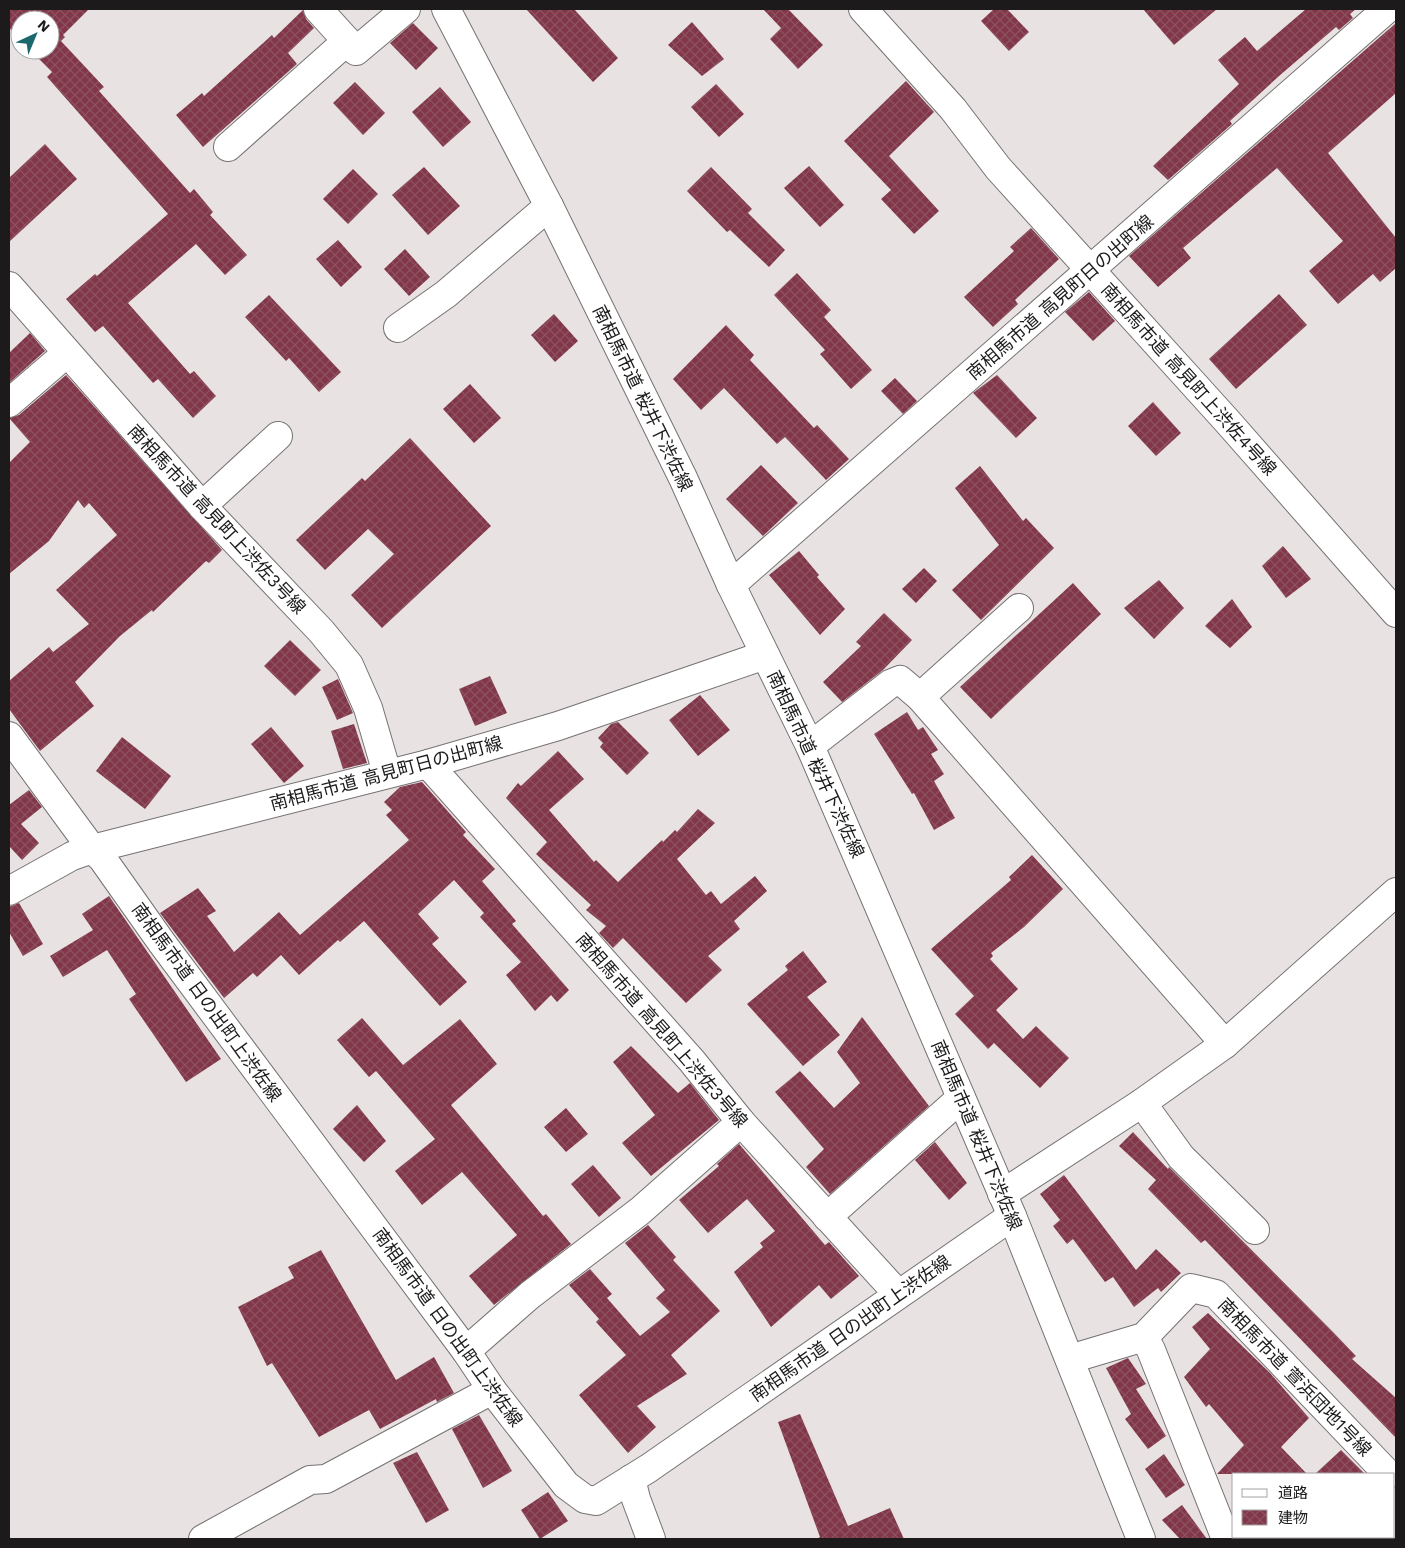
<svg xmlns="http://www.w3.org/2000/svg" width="1405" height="1548" viewBox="0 0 1405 1548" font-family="'Work Sans','Noto Sans JP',sans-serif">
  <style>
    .building { fill: url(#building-cross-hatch) }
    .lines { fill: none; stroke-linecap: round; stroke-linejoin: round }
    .minor-casing { stroke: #767172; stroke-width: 30 }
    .minor { stroke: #fff; stroke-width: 28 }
    .labels { text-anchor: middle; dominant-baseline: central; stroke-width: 5; stroke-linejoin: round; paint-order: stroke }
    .street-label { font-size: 18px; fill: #1c1a1a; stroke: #fff }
  </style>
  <defs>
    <pattern id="building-cross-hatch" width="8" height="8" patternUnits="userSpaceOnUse" patternTransform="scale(1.25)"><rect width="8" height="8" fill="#813749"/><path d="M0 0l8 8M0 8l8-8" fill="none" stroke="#8d5160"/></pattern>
  </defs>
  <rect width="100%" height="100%" fill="#e8e2e3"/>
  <g class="building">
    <path d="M9 9H89L63 35 65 37 61 41 104 87 99 91 190 193 194 189 213 212 210 215 247 255 225 275 196 244 128 303 190 374 194 371 216 396 193 418 158 379 153 383 103 326 95 332 66 299 95 274 97 276 168 214 47 77 52 72 30 50H50V20H20V39L9 28Z"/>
    <path d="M526 9H574L618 58 593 82Z"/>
    <path d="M763 9H788L823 45 798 69 770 39 781 28Z"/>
    <path d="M994 9H1007L1029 32 1009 51 981 21Z"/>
    <path d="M1143 9H1217L1174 45Z"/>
    <path d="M1306 9H1356L1350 14 1353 18 1339 30 1336 27 1279 76 1230 121 1232 124 1168 180 1153 166 1239 84 1218 60 1245 37 1257 51Z"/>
    <path d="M303 10 306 19 314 28 288 53 297 64 203 147 176 115 202 93 204 96 272 35 274 38Z"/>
    <path d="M692 22 724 59 702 76 668 45Z"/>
    <path d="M413 23 438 48 416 70 390 43Z"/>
    <path d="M1396 23V93L1328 153 1396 238V268L1380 282 1373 274 1338 304 1309 271 1343 241 1277 168 1183 248 1191 258 1158 287 1129 256Z"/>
    <path d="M906 81 934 112 889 156 939 211 914 234 881 199 891 190 844 141Z"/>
    <path d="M355 82 385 113 363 135 333 103Z"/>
    <path d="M716 84 744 114 719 137 691 107Z"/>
    <path d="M440 87 471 122 443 147 412 112Z"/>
    <path d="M45 144 77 179 9 242V178Z"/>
    <path d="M809 166 844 205 820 227 784 188Z"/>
    <path d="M424 167 460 206 428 235 392 195Z"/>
    <path d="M711 167 752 209 748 213 785 250 769 267 730 230 727 232 687 191Z"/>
    <path d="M353 169 378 194 348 224 323 199Z"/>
    <path d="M1031 228 1059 259 1015 300 1018 304 993 327 964 297 1014 251 1010 247Z"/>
    <path d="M338 240 362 267 341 287 316 259Z"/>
    <path d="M405 249 430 277 409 296 384 269Z"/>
    <path d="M797 273 831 310 824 317 872 370 851 389 820 354 825 350 774 295Z"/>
    <path d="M1089 292 1115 321 1093 341 1065 312Z"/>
    <path d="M1279 294 1307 325 1236 389 1209 359Z"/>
    <path d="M269 295 341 372 319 392 289 358 286 361 245 317Z"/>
    <path d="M554 314 578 341 555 362 531 335Z"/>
    <path d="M726 325 754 355 750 360 814 428 817 425 849 459 826 480 785 437 777 444 724 388 701 410 673 379Z"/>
    <path d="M30 333 45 351 9 383V353Z"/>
    <path d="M66 375 222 550 209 563 206 561 153 612 152 610 120 636 75 682 94 706 40 751 9 709V681L49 647 53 652 89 624 56 590 117 535 89 503 84 508 78 500 49 541 9 574V463L30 442 9 418 19 415Z"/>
    <path d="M997 375 1037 418 1016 438 973 393Z"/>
    <path d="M895 378 917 401 903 414 881 391Z"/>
    <path d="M470 384 501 418 474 443 443 409Z"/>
    <path d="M1153 402 1181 433 1156 456 1128 426Z"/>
    <path d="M410 438 491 526 382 628 351 595 394 554 368 529 325 570 296 540 362 478 365 481Z"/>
    <path d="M761 465 798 503 763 536 726 499Z"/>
    <path d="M980 466 1023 521 1026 518 1054 548 981 620 952 590 999 545 955 488Z"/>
    <path d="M1283 546 1311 579 1286 598 1262 566Z"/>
    <path d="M799 551 819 575 817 577 845 609 820 635 769 575Z"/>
    <path d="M924 568 937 581 916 603 902 589Z"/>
    <path d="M1159 580 1184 608 1154 639 1124 608Z"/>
    <path d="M1073 583 1101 614 991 719 960 687Z"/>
    <path d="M1232 599 1252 627 1230 648 1205 626Z"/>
    <path d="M884 613 912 640 883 670 842 702 823 682 861 646 856 642Z"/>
    <path d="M290 640 321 670 295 696 264 666Z"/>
    <path d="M490 676 507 713 475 726 459 689Z"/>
    <path d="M338 679 353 713 337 720 322 687Z"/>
    <path d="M700 695 730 730 698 756 669 720Z"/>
    <path d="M907 712 918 730 923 727 938 750 931 754 944 774 934 781 955 818 934 830 914 793 912 794 874 734Z"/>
    <path d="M618 722 649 753 627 775 600 747 603 743 598 738 611 724Z"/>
    <path d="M354 724 367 763 343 769 331 731Z"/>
    <path d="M271 727 304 766 284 783 251 744Z"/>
    <path d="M122 737 171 776 145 809 96 771Z"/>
    <path d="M558 751 584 779 549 810 594 862 596 860 618 882 662 840 663 842 675 830 677 832 698 809 715 823 677 859 706 895 711 891 721 904 755 876 767 891 734 921 740 929 708 956 722 970 686 1003 623 938 613 948 599 933 606 926 586 910 591 905 536 854 547 842 506 798 518 783 521 786Z"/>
    <path d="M422 782 466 832 463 835 495 869 482 881 516 921 512 924 569 990 557 1002 551 995 535 1011 506 975 521 962 480 917 484 913 454 880 418 914 439 938 432 944 467 982 440 1006 364 921 340 942 338 940 299 975 281 955 257 977 253 973 224 998 160 913 198 888 216 911 207 916 234 952 279 912 300 935 409 840 386 815 392 810 384 802 400 787Z"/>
    <path d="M29 790 42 807 21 824 39 843 22 860 9 846V805Z"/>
    <path d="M1032 855 1063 889 1024 927 991 953 993 956 990 959 1018 989 996 1010 1023 1039 1036 1026 1069 1058 1040 1088 994 1043 988 1049 955 1014 974 996 931 949 1011 880 1009 877Z"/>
    <path d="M109 896 221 1059 186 1082 129 999 136 994 107 950 63 977 50 956 93 930 82 914Z"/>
    <path d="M19 903 43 944 23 956 9 932V907Z"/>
    <path d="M803 951 827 982 807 997 840 1035 803 1066 747 1004 788 970 785 966Z"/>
    <path d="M862 1017 929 1106 830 1194 806 1167 824 1149 775 1092 800 1071 834 1108 860 1083 837 1052Z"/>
    <path d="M362 1018 403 1065 460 1019 497 1064 451 1105 543 1216 546 1214 571 1244 494 1305 469 1276 517 1235 462 1172 422 1205 395 1171 435 1139 376 1071 369 1077 337 1040Z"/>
    <path d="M631 1046 678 1093 690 1083 719 1120 651 1176 622 1143 655 1115 613 1062Z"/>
    <path d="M357 1105 386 1141 364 1162 333 1129Z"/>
    <path d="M566 1108 588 1134 566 1152 544 1127Z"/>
    <path d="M1133 1132 1168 1169 1169 1167 1334 1333 1356 1356 1352 1359 1396 1398V1438L1205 1240 1201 1243 1148 1189 1156 1180 1119 1146Z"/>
    <path d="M935 1142 967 1183 949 1200 915 1160Z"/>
    <path d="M739 1144 825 1245 829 1242 859 1276 831 1299 819 1285 771 1327 734 1272 763 1247 760 1243 775 1231 747 1199 708 1233 679 1200 719 1166 717 1164Z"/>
    <path d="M593 1165 621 1198 599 1217 571 1184Z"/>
    <path d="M1064 1175 1136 1270 1156 1249 1181 1273 1161 1292 1158 1288 1134 1307 1113 1277 1105 1282 1073 1239 1067 1244 1053 1226 1060 1220 1040 1194Z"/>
    <path d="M648 1225 676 1257 673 1260 720 1311 671 1355 687 1374 637 1406 656 1427 628 1453 579 1395 626 1355 596 1322 599 1319 569 1285 590 1269 612 1294 607 1298 640 1336 670 1312 656 1298 665 1290 625 1243Z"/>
    <path d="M321 1250 396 1380 434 1357 454 1393 437 1402 436 1399 380 1429 369 1410 319 1437 272 1363 267 1366 238 1307 294 1278 288 1267Z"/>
    <path d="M1208 1313 1270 1373 1309 1418 1281 1447 1307 1474H1217L1244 1445 1209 1404 1206 1407 1184 1377 1210 1349 1192 1327Z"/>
    <path d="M1128 1358 1146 1384 1136 1389 1166 1436 1148 1449 1125 1419 1131 1414 1106 1368Z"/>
    <path d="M800 1414 848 1526 890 1508 904 1539H817L820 1537 778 1422Z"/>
    <path d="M479 1415 512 1471 483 1488 452 1429Z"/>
    <path d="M1341 1450 1365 1474H1315Z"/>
    <path d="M417 1452 449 1510 426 1523 393 1463Z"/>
    <path d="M1164 1454 1185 1485 1166 1498 1145 1469Z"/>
    <path d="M548 1492 568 1521 540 1539 521 1510Z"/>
    <path d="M1182 1505 1207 1539H1180L1162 1520Z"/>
  </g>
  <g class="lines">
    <defs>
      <g id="minor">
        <path d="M318 9 356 51 406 9"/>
        <path d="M446 9 549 206 683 478 731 585 810 746 1012 1216 1141 1539"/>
        <path d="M863 9 953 109 998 168 1227 421 1396 613"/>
        <path d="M228 147 347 41"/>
        <path d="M9 286 202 506 321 631 349 665 368 708 387 773"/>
        <path d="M398 328 446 294 549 206"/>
        <path d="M9 403 67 353"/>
        <path d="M202 506 278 436"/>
        <path d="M731 585 1387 9"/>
        <path d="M920 697 1019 608"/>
        <path d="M9 736 92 849 102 858 162 943 466 1351 492 1390 566 1485 585 1499 596 1501 649 1468 1012 1216"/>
        <path d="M810 746 890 684 900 680 920 697 1225 1044"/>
        <path d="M428 764 692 1061 741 1122 898 1294"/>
        <path d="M9 891 72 856 92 849 428 764 558 726 765 655"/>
        <path d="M1142 1103 1181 1157 1255 1230"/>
        <path d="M1002 1194 1142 1103 1225 1044 1396 892"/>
        <path d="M827 1217 961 1098"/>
        <path d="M1144 1337 1151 1350 1226 1539"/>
        <path d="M466 1351 530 1295 640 1211 741 1122"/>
        <path d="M1070 1359 1144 1337 1191 1288 1216 1294 1388 1474"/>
        <path d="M631 1479 636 1499 651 1539"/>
        <path d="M203 1539 310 1480 326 1479 492 1390"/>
      </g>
    </defs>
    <use href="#minor" class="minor-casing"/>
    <use href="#minor" class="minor"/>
  </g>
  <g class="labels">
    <g class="street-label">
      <text transform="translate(1060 297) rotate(-41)">南相馬市道 高見町日の出町線</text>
      <text transform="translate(1189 379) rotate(48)">南相馬市道 高見町上渋佐4号線</text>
      <text transform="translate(643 398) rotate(64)">南相馬市道 桜井下渋佐線</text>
      <text transform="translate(217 519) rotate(47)">南相馬市道 高見町上渋佐3号線</text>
      <text transform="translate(816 764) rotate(65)">南相馬市道 桜井下渋佐線</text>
      <text transform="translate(386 773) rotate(-15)">南相馬市道 高見町日の出町線</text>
      <text transform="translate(207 1002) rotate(54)">南相馬市道 日の出町上渋佐線</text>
      <text transform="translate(662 1030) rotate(49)">南相馬市道 高見町上渋佐3号線</text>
      <text transform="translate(977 1135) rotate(67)">南相馬市道 桜井下渋佐線</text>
      <text transform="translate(448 1327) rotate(54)">南相馬市道 日の出町上渋佐線</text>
      <text transform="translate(850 1328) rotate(-35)">南相馬市道 日の出町上渋佐線</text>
      <text transform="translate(1295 1377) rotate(46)">南相馬市道 萱浜団地1号線</text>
    </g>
  </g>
  <rect width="1405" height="1548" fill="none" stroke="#1c1a1a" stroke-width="20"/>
  <rect x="1232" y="1473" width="162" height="65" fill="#ffffff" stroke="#a4a3a3"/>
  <rect x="1242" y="1489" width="25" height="8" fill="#ffffff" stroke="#a4a3a3"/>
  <text x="1278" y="1498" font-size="15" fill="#1c1a1a">道路</text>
  <rect x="1242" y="1510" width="25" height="15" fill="url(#building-cross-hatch)" stroke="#a4a3a3"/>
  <text x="1278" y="1523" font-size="15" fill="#1c1a1a">建物</text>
  <g transform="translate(35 35) rotate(44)"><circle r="24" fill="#ffffff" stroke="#a4a3a3"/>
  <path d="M0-4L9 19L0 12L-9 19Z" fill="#1b686d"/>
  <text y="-8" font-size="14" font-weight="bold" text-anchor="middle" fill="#1c1a1a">N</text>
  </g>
</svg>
